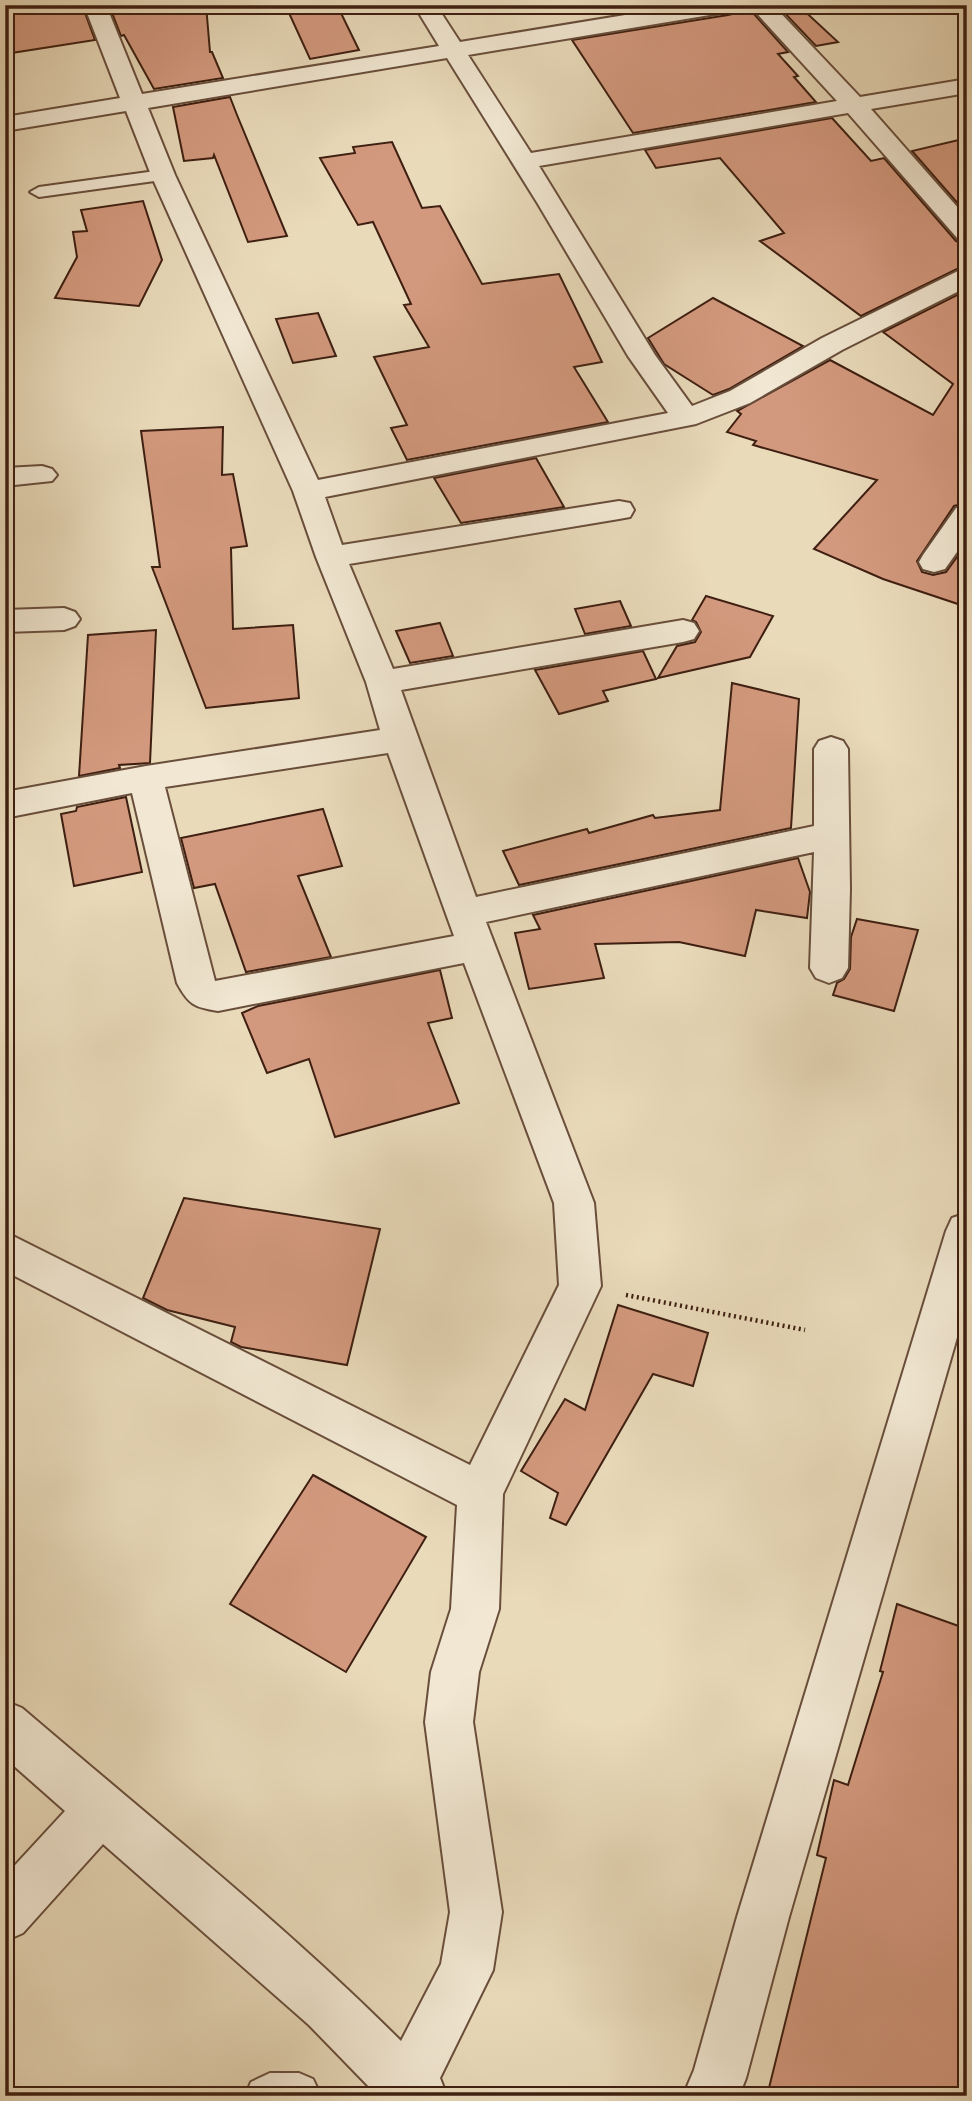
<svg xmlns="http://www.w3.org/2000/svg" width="972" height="2101" viewBox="0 0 972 2101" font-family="'IM FELL DW Pica',serif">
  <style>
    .building { fill: #d3997e; stroke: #3e1f11; stroke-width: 2 }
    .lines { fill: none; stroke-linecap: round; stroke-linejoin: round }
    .service-casing { stroke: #694e3b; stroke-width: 4 }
    .minor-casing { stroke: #694e3b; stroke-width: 4 }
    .path { stroke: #3e1f11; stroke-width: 4.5; stroke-dasharray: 2 3.5; stroke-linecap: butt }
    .service { fill: #f1e7d2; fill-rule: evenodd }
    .minor { fill: #f1e7d2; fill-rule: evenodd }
  </style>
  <rect width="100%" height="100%" fill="#e9daba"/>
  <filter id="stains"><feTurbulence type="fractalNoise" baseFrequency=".00286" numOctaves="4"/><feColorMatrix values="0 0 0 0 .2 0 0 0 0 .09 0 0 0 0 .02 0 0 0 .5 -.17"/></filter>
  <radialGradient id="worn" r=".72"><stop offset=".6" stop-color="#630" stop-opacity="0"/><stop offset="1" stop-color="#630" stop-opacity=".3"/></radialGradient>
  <g class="building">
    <path d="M5 5H82L95 40 5 54Z"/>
    <path d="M109 5H206L210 52H212L223 78 154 89 124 35 121 36Z"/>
    <path d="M741 5H746L788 52 778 54 798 76 794 77 816 102 633 133 572 40 728 15 737 13Z"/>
    <path d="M777 5H798L838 42 816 46Z"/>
    <path d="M338 7 359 50 310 59 289 13Z"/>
    <path d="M230 97 237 115 287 236 248 242 214 155 213 158 184 161 173 107Z"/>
    <path d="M832 118 871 161 884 158 956 241 967 244V267L957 269 861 316 760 241 784 233 720 158 656 168 645 150Z"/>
    <path d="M967 138V214L912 151Z"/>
    <path d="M392 142 422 208 440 206 482 284 559 274 602 362 574 367 608 422 407 460 391 428 407 425 374 357 429 347 404 305 411 304 373 222 358 225 320 158 355 153 353 147Z"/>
    <path d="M143 201 162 260 139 306 55 298 77 257 73 232 87 231 81 210Z"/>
    <path d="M967 290V503L954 506 917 561 922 572 933 575 946 572 967 543V607L883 579 814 549 877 480 753 445 756 441 727 432 741 414 737 411 830 360 933 415 953 384 883 332Z"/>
    <path d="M713 298 803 346 729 389 713 395 664 364 648 338Z"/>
    <path d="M318 313 336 356 293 363 276 319Z"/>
    <path d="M223 427 222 475 233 474 247 546 231 548 233 629 293 625 299 698 206 708 152 567H160L141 431Z"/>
    <path d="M536 458 564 507 461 523 434 478Z"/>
    <path d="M706 596 773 616 750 657 658 678 677 646 695 642 701 632 696 622 692 620Z"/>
    <path d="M620 601 631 626 585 634 575 609Z"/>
    <path d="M440 623 453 656 410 663 396 631Z"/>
    <path d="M156 630 150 763 119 765 120 768 79 776 88 635Z"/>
    <path d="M643 651 656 679 603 691 608 701 559 714 535 670Z"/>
    <path d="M732 683 799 699 791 828 519 885 503 851 587 829 589 833 653 815 655 818 720 810Z"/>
    <path d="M126 797 142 872 74 886 61 814 76 811 77 807Z"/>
    <path d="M323 809 342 866 298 876 331 957 246 972 215 884 194 888 181 838Z"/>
    <path d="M798 858 810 892 807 918 756 910 745 956 679 942 595 944 604 978 529 989 515 933 540 929 533 915Z"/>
    <path d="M857 919 918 930 894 1011 833 995 837 983 844 979 850 969 851 937Z"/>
    <path d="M440 970 452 1018 428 1023 459 1103 335 1137 309 1059 267 1073 242 1013 258 1006Z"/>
    <path d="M184 1198 380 1229 347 1365 241 1347 231 1342 235 1327 167 1310 143 1298Z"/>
    <path d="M618 1305 708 1333 693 1386 653 1374 566 1525 550 1518 558 1493 521 1471 565 1399 585 1410Z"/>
    <path d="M313 1475 426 1537 346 1672 230 1604Z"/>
    <path d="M897 1604 967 1629V2096H767L826 1858 817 1855 834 1780 848 1785 883 1672 880 1671Z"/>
  </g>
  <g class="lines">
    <defs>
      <g id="service">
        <path d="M163 170 172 175 169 179 39 197 30 192 39 187Z"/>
        <path d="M270 2073H299L313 2079 321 2096H245L251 2082Z"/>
      </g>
      <g id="minor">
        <path d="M84 5H106L142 94 439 46 414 5H436L460 42 686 5H739L736 10 728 12 468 55 531 153 837 101 749 5H773L860 97 967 79V93L871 109 967 218V242L958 239 848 113 539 166 655 355 692 406 730 391 822 338 958 271 967 269V287L842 350 750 403 696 424 325 497 342 545 619 501 630 503 634 510 630 517 619 519 349 564 393 669 683 620 694 623 699 631 694 639 683 642 401 690 476 897 814 826V749L819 741 831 737 843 741 848 749 850 889 848 968 842 978 829 983 816 978 810 968 814 852 486 922 594 1203 601 1286 503 1494 499 1609 479 1672 473 1722 502 1912 493 1970 440 2078 447 2096H378L309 2025 103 1844 23 1933 5 1941V1876L65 1811 5 1758V1701L22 1708C149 1817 282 1922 401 2041L441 1964 450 1912 425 1722 431 1672 451 1609 457 1505 5 1271V1232L470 1465 559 1285 554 1203 464 963 218 1011C194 1007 189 1005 177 983L132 793 5 818V792L146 766 380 730 366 682 316 557 293 491 151 175 126 111 5 131V117L120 98ZM447 58 538 204 628 356 668 413 318 480 175 175 148 108ZM388 753 454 936 215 981 165 787Z"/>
        <path d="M42 466 52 469 57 475 52 481 5 486V468Z"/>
        <path d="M967 506V538L945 569 934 572 923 569 919 562 923 555 956 508Z"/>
        <path d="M64 608 75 612 80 619 75 626 64 630 5 632V610Z"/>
        <path d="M967 1213V1303L789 1917 746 2078 739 2096H683L694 2070 737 1917 946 1231 952 1218Z"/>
      </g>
    </defs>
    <use href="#service" class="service-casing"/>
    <use href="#minor" class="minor-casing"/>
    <path class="path" d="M626 1295 805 1330"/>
    <use href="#service" class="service"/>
    <use href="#minor" class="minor"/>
  </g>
  <rect width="972" height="2101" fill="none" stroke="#e9daba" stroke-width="28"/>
  <rect x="7" y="7" width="958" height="2087" fill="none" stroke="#3e1f11" stroke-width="3.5"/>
  <rect x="14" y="14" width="944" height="2073" fill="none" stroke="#3e1f11" stroke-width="2"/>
  <rect width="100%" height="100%" filter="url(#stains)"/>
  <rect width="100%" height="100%" fill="url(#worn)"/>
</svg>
